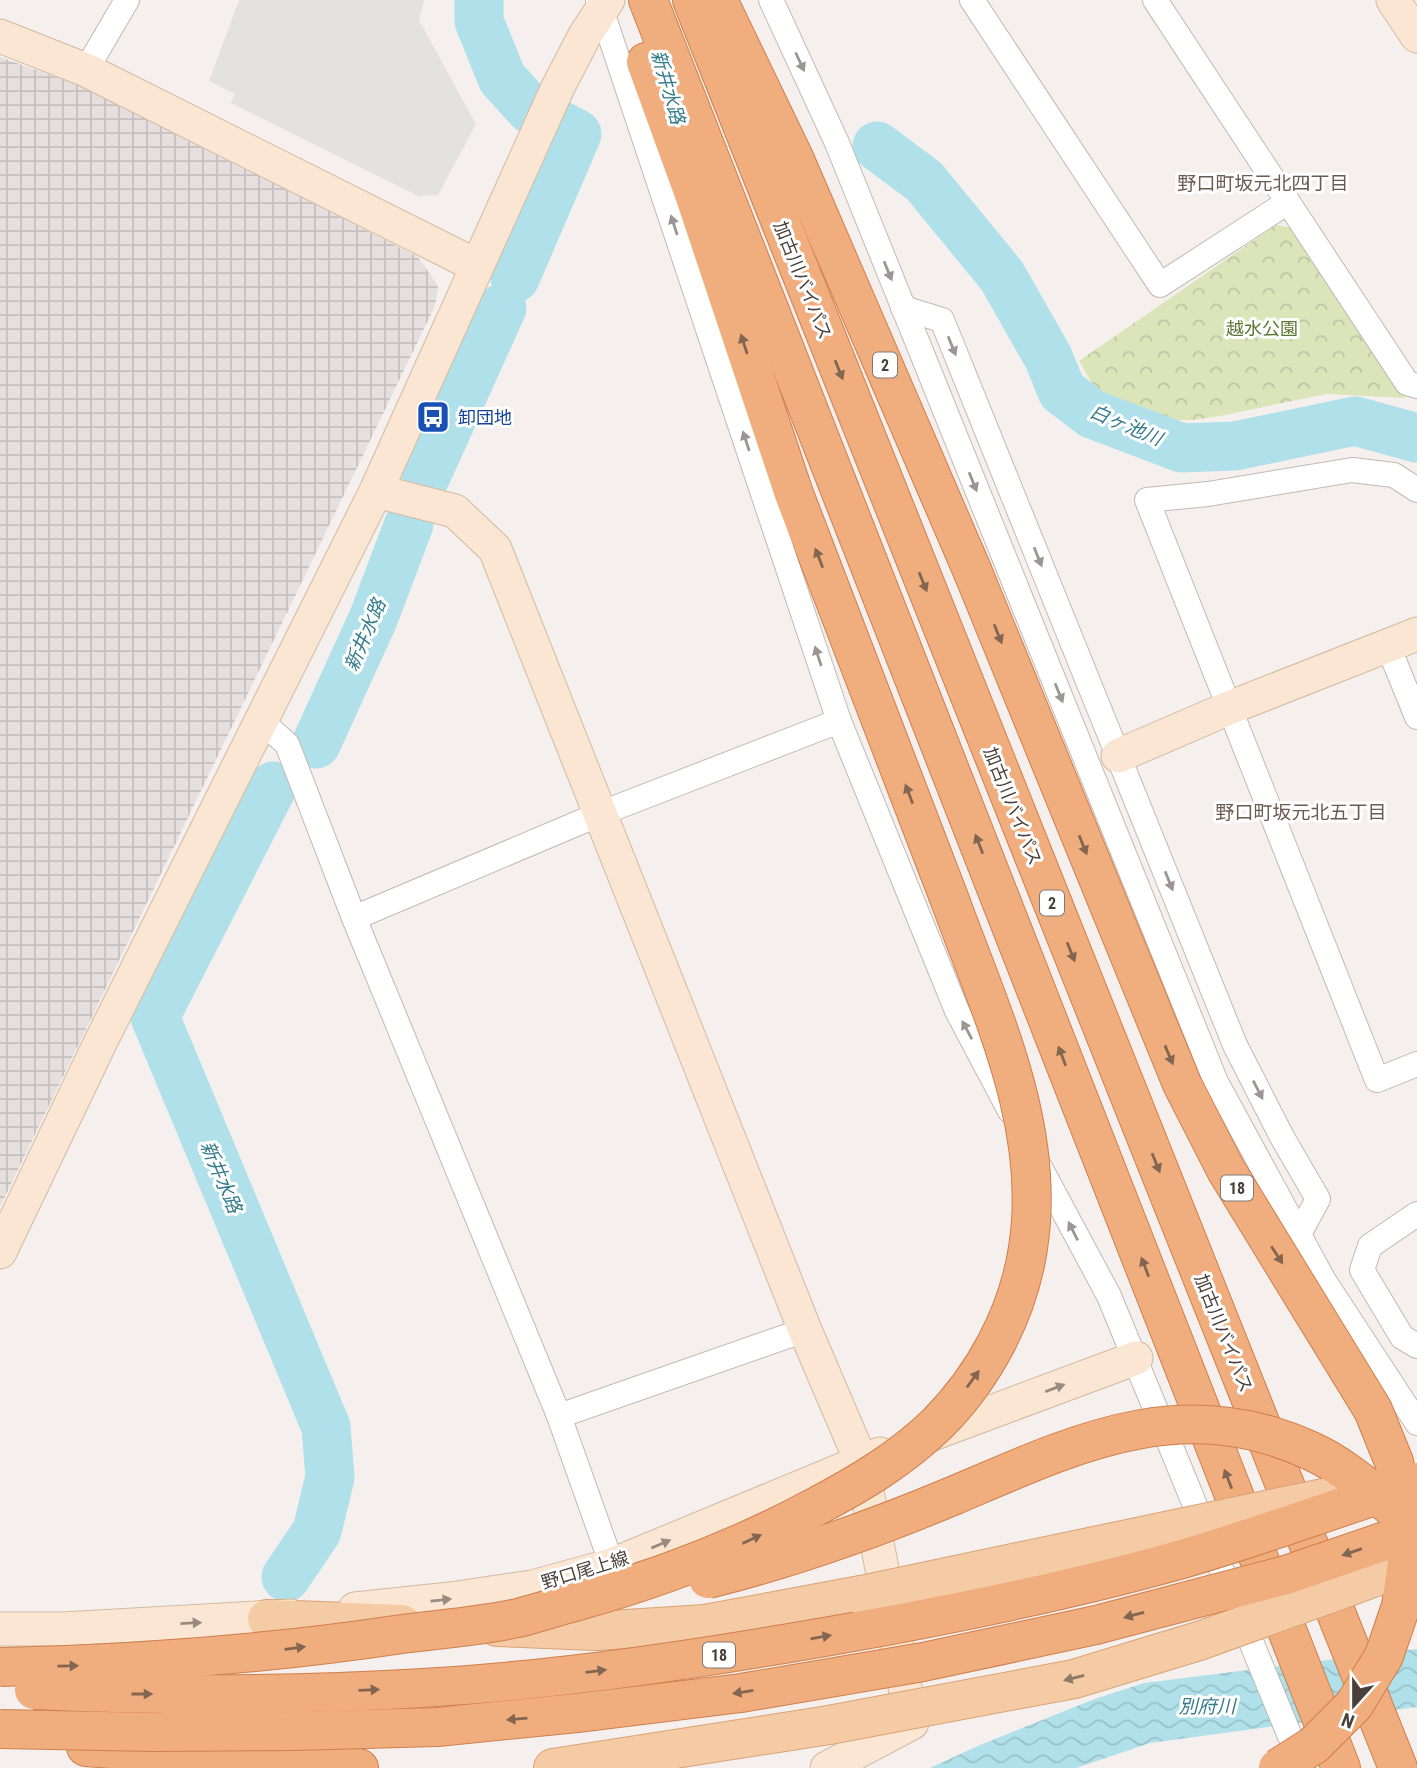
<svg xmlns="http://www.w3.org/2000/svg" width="1417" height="1768" viewBox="0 0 1417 1768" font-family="'Roboto Condensed','Noto Sans JP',sans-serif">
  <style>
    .industrial { fill: url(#industrial-grid) }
    .park { fill: url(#park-crowns) }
    .parking { fill: #e4e2e0 }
    .water { fill: url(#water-waves) }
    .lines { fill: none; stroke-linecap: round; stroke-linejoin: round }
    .river { stroke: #b0e1ea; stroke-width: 49 }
    .street-casing { stroke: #c3b9b3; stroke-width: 26 }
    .secondary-casing { stroke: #d2baa3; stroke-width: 35 }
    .primary-casing { stroke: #d9a376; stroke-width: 40 }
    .highway-casing { stroke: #cf7f4d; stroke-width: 40 }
    .street { stroke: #fff; stroke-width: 24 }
    .secondary { stroke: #fae6d2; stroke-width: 33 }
    .primary { stroke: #f5cba6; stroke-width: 38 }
    .highway { stroke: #f0ad7d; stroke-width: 38 }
    .primary-bridge-casing { stroke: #d9a376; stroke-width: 40; stroke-linecap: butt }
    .highway-bridge-casing { stroke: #cf7f4d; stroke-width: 40; stroke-linecap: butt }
    .primary-bridge { stroke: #f5cba6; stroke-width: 38 }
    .highway-bridge { stroke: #f0ad7d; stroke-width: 38 }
    .oneway { fill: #9b9693 }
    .oneway2 { fill: #836652 }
    .oneway3 { fill: #998b7f }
    .oneway4 { fill: #8e7866 }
    .labels { text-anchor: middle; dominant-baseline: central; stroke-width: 6; stroke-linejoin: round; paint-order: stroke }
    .shield { fill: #fff; stroke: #807976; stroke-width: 2 }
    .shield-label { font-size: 16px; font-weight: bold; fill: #49403b }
    .street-label { font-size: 18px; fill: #49403b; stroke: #fff }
    .park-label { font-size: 18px; fill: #5c7633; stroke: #fff }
    .transit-label { font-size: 18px; fill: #164399; stroke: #fff; text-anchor: start }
    .water-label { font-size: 19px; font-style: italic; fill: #347c8c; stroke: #fff }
    .neighbourhood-label { font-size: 19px; fill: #6a5b53; stroke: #fff }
  </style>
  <defs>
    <pattern id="industrial-grid" width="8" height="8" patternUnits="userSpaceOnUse" patternTransform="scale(1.75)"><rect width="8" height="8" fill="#e5e0de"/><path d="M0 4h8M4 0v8" fill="none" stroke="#c6c1bf"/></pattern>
    <pattern id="park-crowns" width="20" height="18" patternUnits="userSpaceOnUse" patternTransform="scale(1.75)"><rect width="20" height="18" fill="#dce4ba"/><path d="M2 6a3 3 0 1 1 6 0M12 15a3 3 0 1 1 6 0" fill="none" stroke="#bec5a1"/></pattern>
    <pattern id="water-waves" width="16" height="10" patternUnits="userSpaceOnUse" patternTransform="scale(1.75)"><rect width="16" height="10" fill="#b0e1ea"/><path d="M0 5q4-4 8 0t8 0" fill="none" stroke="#99c2ca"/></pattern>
  </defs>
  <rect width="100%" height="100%" fill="#f5f0ed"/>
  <path class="industrial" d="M0 57 100 93 418 257 438 286 435 306 0 1207Z"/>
  <path class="park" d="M1276 225 1293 228 1406 398 1326 394 1220 416 1193 420H1161L1113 403 1093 385 1079 361Z"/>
  <path class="parking" d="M239 0H424L419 20 476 124 438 195 418 196 231 103 235 94 209 81Z"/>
  <path class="water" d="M1417 1649V1707L1150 1743 1076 1768H930L980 1745 1092 1700 1144 1683Z"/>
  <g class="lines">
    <g class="river">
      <path d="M479 0V21L502 78 530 109 577 134 515 278"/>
      <path d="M877 146 924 181 1002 276 1048 357 1062 391 1092 414 1182 448 1235 446 1355 421 1417 438"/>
      <path d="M426 476 502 308"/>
      <path d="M316 744 373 619 409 524"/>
      <path d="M273 786 155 1017 326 1427 330 1477 317 1531 286 1577"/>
    </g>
    <defs>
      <g id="street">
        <path d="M598 0 839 721 957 1011 1010 1111"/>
        <path d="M771 0 837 143 1216 1082 1323 1279 1417 1423"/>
        <path d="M972 0 1160 285 1288 202"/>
        <path d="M1155 0 1407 383 1417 386"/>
        <path d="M86 70 127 0"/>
        <path d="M903 308 942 320 1235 1045 1282 1137 1318 1199 1299 1234"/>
        <path d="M1417 490 1394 475 1352 470 1208 494 1147 500 1377 1080 1417 1064"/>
        <path d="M1388 646 1417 717"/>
        <path d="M262 722 287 744 354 918 559 1416 612 1565"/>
        <path d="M354 918 602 813 839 721"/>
        <path d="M1035 1158 1109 1296 1303 1768"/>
        <path d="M1417 1214 1370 1246 1362 1270 1402 1337 1417 1346"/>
        <path d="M559 1416 805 1330"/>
      </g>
      <g id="secondary">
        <path d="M1393 0 1417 36"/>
        <path d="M0 36 86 70 477 266"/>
        <path d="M376 491 455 511 495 549 805 1330 861 1461 912 1723 827 1768"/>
        <path d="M1118 756 1229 708 1417 634"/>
        <path d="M0 1252 100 1043 376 491 558 87 585 35 608 0"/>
        <path d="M924 1437 1136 1358"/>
        <path d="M355 1609 450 1599 532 1587 612 1565 880 1454"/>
        <path d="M0 1629H63L291 1616"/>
      </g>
      <g id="primary">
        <path d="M267 1619 402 1624"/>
        <path d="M497 1627 595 1631 705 1624 861 1595"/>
        <path d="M553 1768 829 1725"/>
      </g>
      <g id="highway">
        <path d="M648 0 1341 1768"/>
        <path d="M692 0 1398 1768"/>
        <path d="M718 0 795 160 972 570"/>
        <path d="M646 62 695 197 794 494 951 903"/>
        <path d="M86 1747 359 1768"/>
      </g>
    </defs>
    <use href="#street" class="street-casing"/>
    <use href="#secondary" class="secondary-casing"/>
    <use href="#primary" class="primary-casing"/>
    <use href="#highway" class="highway-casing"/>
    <use href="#street" class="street"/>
    <use href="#secondary" class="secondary"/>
    <use href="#primary" class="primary"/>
    <use href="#highway" class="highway"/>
    <defs>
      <g id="primary-bridge">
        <path d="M861 1595 1342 1494"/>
        <path d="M829 1725 1074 1679 1202 1640 1417 1562"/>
      </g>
      <g id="highway-bridge">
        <path d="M972 570 1182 1084 1226 1170 1373 1410 1394 1462 1404 1508 1408 1555 1401 1606 1384 1656 1354 1705 1314 1745 1278 1768"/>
        <path d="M708 1579C793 1558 874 1529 955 1495 1075 1444 1181 1391 1311 1451 1342 1465 1368 1488 1394 1509"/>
        <path d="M0 1667C135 1664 269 1654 402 1634 441 1629 480 1626 518 1618 538 1613 558 1606 578 1601 661 1578 739 1548 815 1507 859 1484 901 1459 937 1424 984 1377 1018 1314 1028 1248 1047 1127 991 1013 951 903"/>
        <path d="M34 1690C163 1696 293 1696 422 1688 561 1680 699 1659 836 1635 949 1615 1064 1592 1175 1561 1256 1538 1336 1508 1417 1482"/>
        <path d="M0 1729 152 1732 295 1731 437 1727 577 1713 741 1693 923 1662 1096 1625 1286 1575 1417 1530"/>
      </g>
    </defs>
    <use href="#primary-bridge" class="primary-bridge-casing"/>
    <use href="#highway-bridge" class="highway-bridge-casing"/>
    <use href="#primary-bridge" class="primary-bridge"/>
    <use href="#highway-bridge" class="highway-bridge"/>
  </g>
  <defs><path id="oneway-solid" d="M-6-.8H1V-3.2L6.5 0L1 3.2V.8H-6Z" transform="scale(1.75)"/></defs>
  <g class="oneway">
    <use href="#oneway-solid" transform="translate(800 62) rotate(65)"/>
    <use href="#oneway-solid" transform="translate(674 225) rotate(-108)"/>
    <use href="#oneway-solid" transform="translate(888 271) rotate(68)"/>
    <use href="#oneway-solid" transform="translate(952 346) rotate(68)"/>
    <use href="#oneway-solid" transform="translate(746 441) rotate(-108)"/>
    <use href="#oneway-solid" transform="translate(973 482) rotate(68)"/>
    <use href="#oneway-solid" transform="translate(1038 557) rotate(68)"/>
    <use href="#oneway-solid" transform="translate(818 656) rotate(-108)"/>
    <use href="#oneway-solid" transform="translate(1059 693) rotate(68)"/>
    <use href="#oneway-solid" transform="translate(1169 881) rotate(68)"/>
    <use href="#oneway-solid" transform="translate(967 1030) rotate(-118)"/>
    <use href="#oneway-solid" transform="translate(1258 1090) rotate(63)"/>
    <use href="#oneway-solid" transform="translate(1073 1231) rotate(-117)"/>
  </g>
  <g class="oneway2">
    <use href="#oneway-solid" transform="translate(744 344) rotate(-108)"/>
    <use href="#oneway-solid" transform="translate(839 370) rotate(68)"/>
    <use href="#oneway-solid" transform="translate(819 558) rotate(-111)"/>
    <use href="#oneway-solid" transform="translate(923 582) rotate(68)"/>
    <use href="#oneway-solid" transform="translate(998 634) rotate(68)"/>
    <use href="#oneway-solid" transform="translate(909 794) rotate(-111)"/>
    <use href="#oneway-solid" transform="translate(979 844) rotate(-111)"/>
    <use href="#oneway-solid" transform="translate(1083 845) rotate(68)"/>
    <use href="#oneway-solid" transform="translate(1071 952) rotate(68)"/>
    <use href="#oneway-solid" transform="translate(1169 1055) rotate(67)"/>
    <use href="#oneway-solid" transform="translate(1062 1056) rotate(-111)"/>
    <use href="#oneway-solid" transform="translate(1156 1163) rotate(68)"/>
    <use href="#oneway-solid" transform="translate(1277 1255) rotate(57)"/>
    <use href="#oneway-solid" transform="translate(1145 1267) rotate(-111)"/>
    <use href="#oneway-solid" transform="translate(973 1379) rotate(-54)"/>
    <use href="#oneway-solid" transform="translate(1228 1479) rotate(-111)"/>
    <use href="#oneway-solid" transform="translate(752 1539) rotate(-25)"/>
    <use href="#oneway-solid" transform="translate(1352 1552) rotate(161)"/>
    <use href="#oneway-solid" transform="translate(1134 1615) rotate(165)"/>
    <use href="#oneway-solid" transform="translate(821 1637) rotate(-10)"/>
    <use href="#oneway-solid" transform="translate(295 1648) rotate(-7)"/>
    <use href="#oneway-solid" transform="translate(68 1666) rotate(-1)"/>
    <use href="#oneway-solid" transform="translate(596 1671) rotate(-7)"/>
    <use href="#oneway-solid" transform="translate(369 1690) rotate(-2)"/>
    <use href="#oneway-solid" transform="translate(743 1692) rotate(171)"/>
    <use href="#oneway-solid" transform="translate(142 1694)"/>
    <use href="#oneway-solid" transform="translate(517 1719) rotate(175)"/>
  </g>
  <g class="oneway3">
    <use href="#oneway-solid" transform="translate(1055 1388) rotate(-21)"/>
    <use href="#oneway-solid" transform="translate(661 1544) rotate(-23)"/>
    <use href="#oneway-solid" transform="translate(441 1600) rotate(-6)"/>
    <use href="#oneway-solid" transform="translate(191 1623) rotate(-3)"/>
  </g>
  <use class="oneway4" href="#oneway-solid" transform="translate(1074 1678) rotate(166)"/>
  <defs>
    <symbol id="bus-square" viewBox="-11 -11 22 22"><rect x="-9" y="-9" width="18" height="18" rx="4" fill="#1a4fb4" stroke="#fff"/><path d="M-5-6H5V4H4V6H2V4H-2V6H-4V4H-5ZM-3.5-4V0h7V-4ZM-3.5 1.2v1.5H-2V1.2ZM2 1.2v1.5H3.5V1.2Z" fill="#fff"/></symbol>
  </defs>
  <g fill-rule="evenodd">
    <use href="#bus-square" x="414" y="398" width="38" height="38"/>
  </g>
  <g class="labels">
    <g class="shield">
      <rect x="873" y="352.5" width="24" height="25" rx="5"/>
      <rect x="1040" y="890.5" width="24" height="25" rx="5"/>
      <rect x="1221" y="1175.5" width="32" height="25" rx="5"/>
      <rect x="703" y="1642.5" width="32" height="25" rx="5"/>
    </g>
    <g class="shield-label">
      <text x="885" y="365">2</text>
      <text x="1052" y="903">2</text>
      <text x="1237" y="1188">18</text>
      <text x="719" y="1655">18</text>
    </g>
    <g class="street-label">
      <text transform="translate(803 280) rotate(68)">加古川バイパス</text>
      <text transform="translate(1013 806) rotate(68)">加古川バイパス</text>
      <text transform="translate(1224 1333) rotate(68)">加古川バイパス</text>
      <text transform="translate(585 1570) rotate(-17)">野口尾上線</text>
    </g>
    <g class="park-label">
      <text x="1262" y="328">越水公園</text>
    </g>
    <g class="transit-label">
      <text x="458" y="417">卸団地</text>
    </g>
    <g class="water-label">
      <text transform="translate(668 87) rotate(74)">新井水路</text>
      <text transform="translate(1126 425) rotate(23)">白ヶ池川</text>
      <text transform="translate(365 635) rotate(-67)">新井水路</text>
      <text transform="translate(221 1177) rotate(67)">新井水路</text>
      <text x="1207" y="1706">別府川</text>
    </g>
    <g class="neighbourhood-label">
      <text x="1263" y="183">野口町坂元北四丁目</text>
      <text x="1301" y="812">野口町坂元北五丁目</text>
    </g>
  </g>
  <g transform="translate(1354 1705) rotate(201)" stroke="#ffffff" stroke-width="5" paint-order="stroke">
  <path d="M0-5L12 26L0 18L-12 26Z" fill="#49403b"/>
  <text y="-10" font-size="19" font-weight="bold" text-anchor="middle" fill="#49403b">N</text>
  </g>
</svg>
